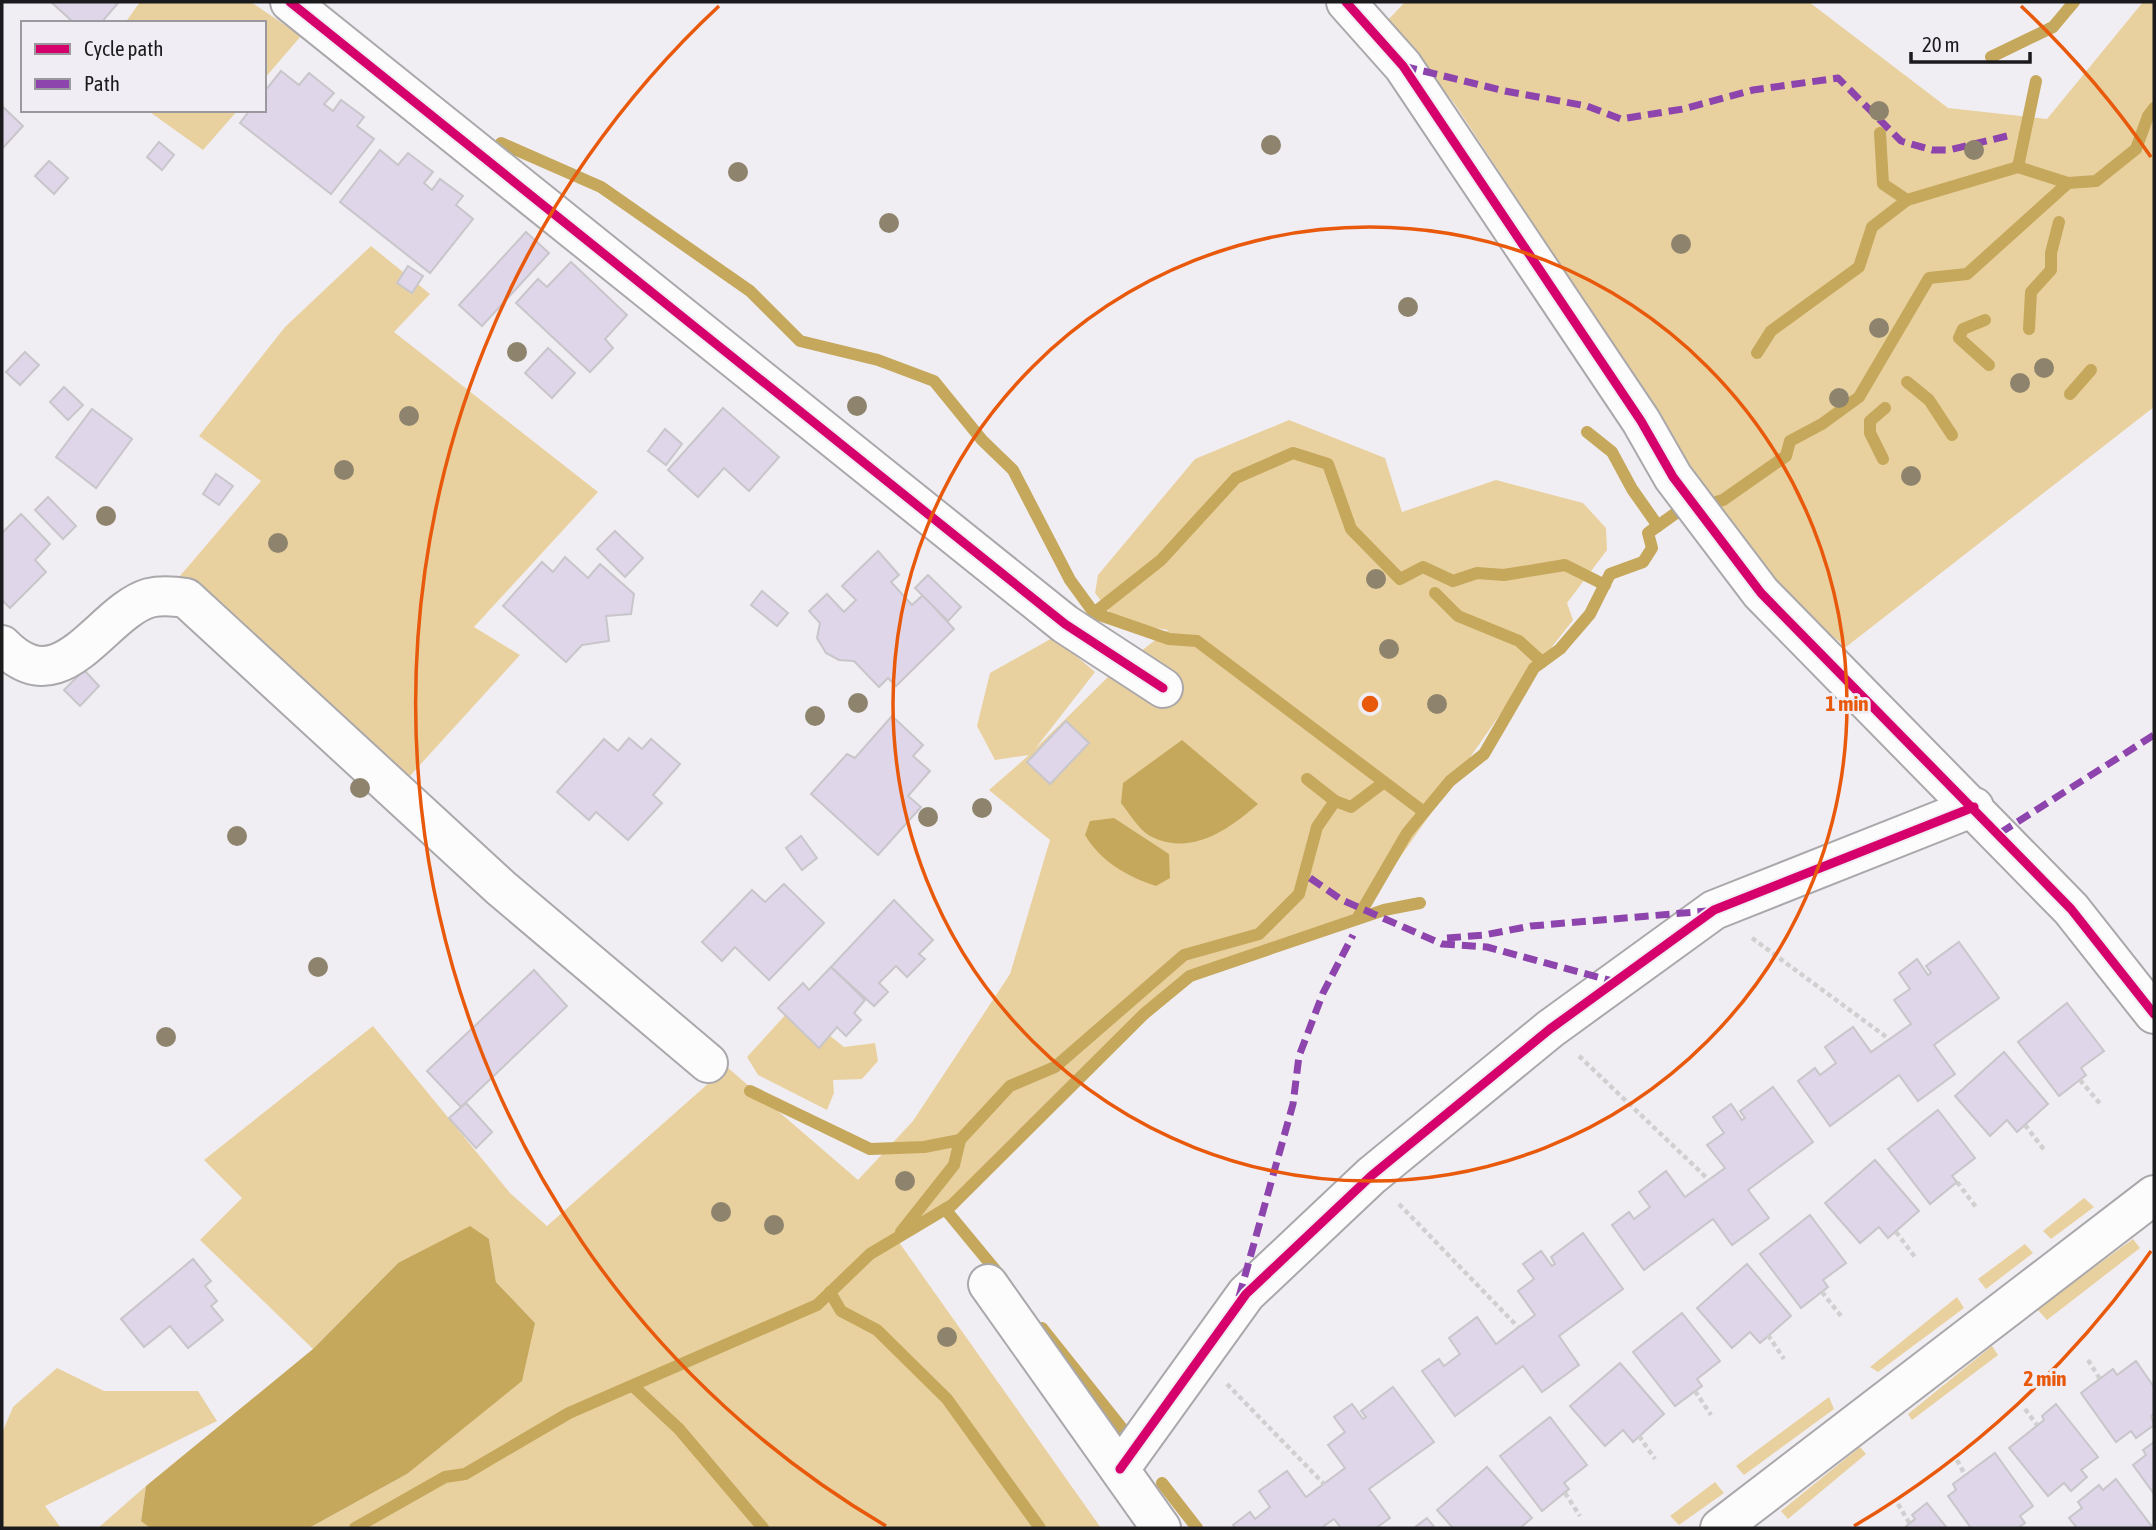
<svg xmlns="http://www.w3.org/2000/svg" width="2156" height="1530" viewBox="0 0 2156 1530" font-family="'Asap Condensed',sans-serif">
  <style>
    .green { fill: #e9d19f }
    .water { fill: #c5a85c }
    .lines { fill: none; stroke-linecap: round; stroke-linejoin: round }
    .stream { stroke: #c5a85c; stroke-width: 12 }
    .building { fill: #e0d6e9; stroke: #c8c6ca; stroke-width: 2 }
    .minor-casing { stroke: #aaa8ab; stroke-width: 42 }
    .path { stroke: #d0d0d0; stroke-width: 4.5; stroke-dasharray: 5 3.5; stroke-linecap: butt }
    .minor { stroke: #fdfcfd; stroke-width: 38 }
    .quiet { stroke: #8e44ad; stroke-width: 7; stroke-dasharray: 14 7; stroke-linecap: butt }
    .cycleway-casing { stroke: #f1edf4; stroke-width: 13 }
    .cycleway { stroke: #d6006c; stroke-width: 9 }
    .tree { fill: #8e846d }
    .ring { fill: none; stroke: #e8590c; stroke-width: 3.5 }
    .centre { fill: #e8590c; stroke: #f1edf4; stroke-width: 3.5 }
    .ring-label { font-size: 21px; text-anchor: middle; font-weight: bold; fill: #e8590c; stroke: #f1edf4; stroke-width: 6; stroke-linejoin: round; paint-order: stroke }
  </style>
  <rect width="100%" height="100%" fill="#f1eef3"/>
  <g class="green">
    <path d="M140 2H251L301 36 264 79V23H125Z"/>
    <path d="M1405 2H1809L1948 108 2047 119 2143 2H2154V407L1846 647 1782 595 1693 482 1621 357 1454 103 1388 20Z"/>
    <path d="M147 110H238L203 150Z"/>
    <path d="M371 246 430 294 394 332 598 492 474 627 520 655 409 777 190 587 174 583 261 481 199 436 285 327Z"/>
    <path d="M1289 420 1385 458 1402 512 1496 480 1583 503 1606 528 1607 550 1567 603 1573 620 1508 703 1357 919 1190 976 1144 1014 945 1209 896 1238 1101 1528H309L407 1474 535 1323 496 1282 489 1239 398 1263 313 1349 200 1240 242 1198 204 1160 373 1026 510 1193 547 1226 727 1067 858 1180 913 1121 1010 974 1050 840 989 790 1029 755 995 760 977 726 990 673 1054 637 1095 672 1035 749 1108 677 1168 630 1117 622 1095 593 1098 575 1195 459Z"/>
    <path d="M789 1011 819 1027 844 1047 875 1043 878 1061 862 1079 833 1080 834 1093 827 1110 758 1075 747 1057Z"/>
    <path d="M2084 1198 2094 1207 2051 1239 2043 1231Z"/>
    <path d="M2133 1239 2140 1248 2047 1320 2037 1309Z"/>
    <path d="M2025 1244 2033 1253 1986 1289 1978 1279Z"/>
    <path d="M1957 1297 1964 1308 1878 1372 1870 1367Z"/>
    <path d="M1992 1346 1998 1355 1912 1420 1908 1414Z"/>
    <path d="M57 1368 104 1391H198L217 1421 45 1506 61 1528H2V1433L13 1407Z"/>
    <path d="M1829 1397 1834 1409 1744 1475 1736 1466Z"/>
    <path d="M1860 1447 1866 1454 1788 1519 1781 1511Z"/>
    <path d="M1715 1482 1724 1493 1679 1525 1670 1516Z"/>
    <path d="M146 1486 141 1520 150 1528H98Z"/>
  </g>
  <g class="water">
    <path d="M1182 740 1258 804C1228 830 1191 857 1150 836 1139 830 1129 813 1121 803L1123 783Z"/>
    <path d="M1114 818 1169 854 1170 878 1156 886C1128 877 1100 861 1085 835L1090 821Z"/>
    <path d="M470 1226 489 1239 496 1282 535 1323 522 1381 407 1474 309 1528H150L141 1521 146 1486 313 1349 398 1263Z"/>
  </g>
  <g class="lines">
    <g class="stream">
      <path d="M1991 57 2053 27 2074 2"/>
      <path d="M1880 133 1883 184 1907 200 2018 167 2068 183"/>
      <path d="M501 143 601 187 750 291 800 341 878 360 934 381 982 440 1013 470 1070 580 1094 613 1169 639 1197 641 1424 812"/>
      <path d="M2018 167 2036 81"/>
      <path d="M1985 320 1963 329 1959 338 1989 365"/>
      <path d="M2029 329 2031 292 2051 270V253L2059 222"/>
      <path d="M1757 353 1771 331 1859 267 1872 227 1907 200"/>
      <path d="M1907 382 1929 400 1952 435"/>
      <path d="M2070 394 2091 370"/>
      <path d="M1587 432 1612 452 1632 489 1658 526"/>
      <path d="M1883 459 1870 433V421L1885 408"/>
      <path d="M1435 593 1458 616 1519 641 1542 662"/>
      <path d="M1094 613 1161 560 1236 478 1293 453 1328 464 1351 529 1400 579 1423 567 1453 581 1477 573 1504 575 1565 565 1605 585"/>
      <path d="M1307 779 1335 801"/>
      <path d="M1357 919 1407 833 1450 781 1484 754 1534 668 1560 649 1590 614 1610 574 1643 562 1652 548 1648 533 1676 513 1723 500 1786 456 1790 441 1822 424 1859 397 1929 278 1967 274 2068 183 2096 181 2136 149 2148 116 2154 108"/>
      <path d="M750 1091 870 1149 924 1147 960 1140"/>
      <path d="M945 1209 1002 1278"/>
      <path d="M901 1232 954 1165 960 1140 1010 1086 1055 1067 1184 955 1259 934 1299 894 1317 827 1335 801 1351 807 1383 783"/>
      <path d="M830 1292 841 1311 877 1330 947 1399 1040 1528"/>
      <path d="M1042 1328 1129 1437"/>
      <path d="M633 1386 679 1429 763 1528"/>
      <path d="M1162 1483 1197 1528"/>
      <path d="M355 1528 445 1477 465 1474 569 1413 817 1305 870 1254 952 1205 1144 1014 1190 976 1384 910 1420 903"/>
    </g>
  </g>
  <g class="building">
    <path d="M51 2H119L101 23H74Z"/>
    <path d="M281 71 299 85 309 73 334 93 324 104 333 111 341 100 364 117 357 126 374 139 331 194 240 123 250 110H264V92Z"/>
    <path d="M2 106 23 126 2 149Z"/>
    <path d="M159 142 174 155 162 170 147 157Z"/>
    <path d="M380 150 398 165 408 153 433 172 424 183 432 190 440 179 463 196 456 205 473 219 430 273 340 202Z"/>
    <path d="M49 161 68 178 54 194 35 176Z"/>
    <path d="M526 232 549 253 482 326 459 305Z"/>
    <path d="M571 262 627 315 605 339 613 348 590 372 516 303 538 279 547 287Z"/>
    <path d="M408 266 423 276 412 293 397 283Z"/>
    <path d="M548 348 575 373 552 398 525 373Z"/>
    <path d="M25 352 39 365 20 385 6 372Z"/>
    <path d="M64 387 83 405 68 420 50 402Z"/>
    <path d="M723 408 779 457 749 491 724 468 698 497 668 470Z"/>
    <path d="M92 409 132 439 96 488 56 457Z"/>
    <path d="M665 429 682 444 666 465 648 451Z"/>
    <path d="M216 474 233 486 219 505 203 494Z"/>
    <path d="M48 497 76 526 63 539 35 510Z"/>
    <path d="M21 514 50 544 35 560 46 572 10 608 2 600V533Z"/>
    <path d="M615 531 643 558 625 577 597 549Z"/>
    <path d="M878 551 899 575 891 582 912 605 923 595 954 629 896 686 888 678 879 687 854 661 839 660 826 653 817 638 820 623 809 611 827 594 844 612 856 600 842 586Z"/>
    <path d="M565 557 588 578 600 564 634 594 631 614 606 616 609 641 582 645 566 662 503 606 542 562 553 572Z"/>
    <path d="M928 575 961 607 948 621 915 588Z"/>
    <path d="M762 591 788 613 777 626 751 605Z"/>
    <path d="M84 670 99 686 80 706 64 690Z"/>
    <path d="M892 716 923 745 913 756 930 771 908 796 921 807 878 855 811 794 847 754 855 758Z"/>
    <path d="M1066 721 1089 743 1050 784 1027 762Z"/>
    <path d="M629 738 642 749 651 739 680 764 653 795 662 803 628 840 596 812 589 820 557 792 604 739 618 751Z"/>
    <path d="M801 836 817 858 802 870 786 848Z"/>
    <path d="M784 884 824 923 769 980 735 947 722 961 702 942 752 890 765 902Z"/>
    <path d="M894 900 933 940 919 954 925 959 907 977 896 966 879 983 888 992 874 1006 831 967Z"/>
    <path d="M1959 942 1999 998 1934 1045 1955 1074 1918 1101 1899 1075 1830 1126 1798 1081 1815 1068 1820 1075 1836 1063 1825 1047 1853 1027 1871 1052 1911 1024 1894 1000 1910 989 1899 973 1917 959 1928 975 1931 973 1926 966Z"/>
    <path d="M831 967 865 1000 854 1013 861 1020 846 1036 837 1027 819 1048 778 1008 803 983 809 990Z"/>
    <path d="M534 970 567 1006 461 1107 427 1071Z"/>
    <path d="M2067 1003 2104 1051 2081 1068 2086 1075 2059 1096 2018 1042Z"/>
    <path d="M2004 1052 2048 1104 2017 1132 2007 1120 1990 1136 1955 1096Z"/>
    <path d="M1773 1087 1813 1142 1748 1190 1769 1218 1732 1245 1713 1219 1644 1270 1612 1225 1629 1212 1634 1219 1650 1207 1639 1192 1666 1171 1685 1197 1725 1168 1707 1145 1724 1133 1713 1117 1731 1104 1742 1120 1745 1118 1740 1111Z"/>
    <path d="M466 1103 492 1132 476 1148 449 1118Z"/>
    <path d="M1938 1110 1975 1158 1952 1176 1957 1182 1930 1204 1888 1149Z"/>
    <path d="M1875 1160 1919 1211 1888 1238 1879 1227 1860 1243 1825 1203Z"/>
    <path d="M1810 1215 1846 1263 1823 1280 1828 1287 1801 1308 1760 1254Z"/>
    <path d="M1583 1233 1623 1289 1559 1336 1579 1365 1542 1392 1523 1366 1455 1416 1422 1371 1439 1359 1444 1366 1460 1354 1449 1338 1477 1317 1496 1344 1535 1315 1518 1291 1534 1279 1523 1264 1541 1251 1552 1266 1555 1264 1551 1257Z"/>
    <path d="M193 1259 211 1281 205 1286 217 1301 211 1306 223 1320 188 1348 170 1326 144 1347 121 1319Z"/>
    <path d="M1747 1264 1791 1316 1760 1343 1750 1332 1732 1348 1697 1308Z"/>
    <path d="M1682 1313 1720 1361 1697 1379 1702 1386 1675 1406 1633 1352Z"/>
    <path d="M2136 1361 2154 1387V1414L2151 1416 2154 1425 2136 1438 2131 1431 2116 1442 2081 1393 2113 1369 2117 1375Z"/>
    <path d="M1620 1363 1664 1414 1633 1442 1623 1430 1605 1446 1570 1406Z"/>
    <path d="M1393 1387 1434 1442 1369 1489 1390 1518 1376 1528H1341L1334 1519 1321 1528H1236L1233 1525 1250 1512 1255 1519 1270 1507 1259 1491 1287 1471 1306 1497 1345 1468 1328 1445 1345 1432 1334 1417 1352 1404 1363 1419 1366 1417 1361 1411Z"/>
    <path d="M2056 1404 2098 1457 2081 1470 2087 1477 2071 1491 2064 1483 2048 1496 2009 1448 2044 1420 2042 1416Z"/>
    <path d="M1550 1417 1587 1465 1564 1483 1569 1489 1542 1511 1500 1456Z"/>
    <path d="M2154 1442V1494L2133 1465 2146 1455 2143 1450Z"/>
    <path d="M1995 1453 2033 1506 2020 1516 2025 1523 2018 1528H1971L1948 1496 1956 1490 1953 1484Z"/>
    <path d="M1487 1467 1532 1518 1520 1528H1453L1437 1510Z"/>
    <path d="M2116 1479 2153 1528H2077L2069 1518 2082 1508 2078 1502 2099 1485 2103 1490Z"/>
    <path d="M1927 1503 1947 1528H1904L1915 1519 1912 1515Z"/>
    <path d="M1427 1518 1435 1528H1414Z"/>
  </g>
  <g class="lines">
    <defs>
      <g id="minor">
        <path d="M290 2 1065 624 1163 688"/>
        <path d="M1346 2 1403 66 1641 421 1673 477 1761 593 2071 909 2154 1014"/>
        <path d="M2 645C62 707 100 613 149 598 161 595 174 596 186 598L501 888 708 1063"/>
        <path d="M988 1284 1161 1528"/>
        <path d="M1120 1469 1246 1294 1371 1176 1550 1029 1714 910 1974 807"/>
        <path d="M1720 1528 2154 1195"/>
      </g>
    </defs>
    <use href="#minor" class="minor-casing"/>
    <g class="path">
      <path d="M1752 938 1889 1039"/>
      <path d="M1579 1056 1709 1180"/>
      <path d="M2080 1080 2102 1106"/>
      <path d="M2025 1125 2045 1151"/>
      <path d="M1957 1182 1976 1207"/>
      <path d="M1399 1204 1518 1327"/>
      <path d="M1896 1232 1915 1257"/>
      <path d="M1822 1292 1841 1316"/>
      <path d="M1768 1335 1784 1359"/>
      <path d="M2088 1360 2100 1379"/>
      <path d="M1227 1384 1324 1484"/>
      <path d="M1695 1391 1711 1415"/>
      <path d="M2025 1409 2037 1425"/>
      <path d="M1639 1436 1655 1459"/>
      <path d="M1957 1460 1965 1475"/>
      <path d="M1565 1493 1580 1516"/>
      <path d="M1898 1504 1910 1524"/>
    </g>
    <use href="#minor" class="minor"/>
    <g class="quiet">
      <path d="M1403 66 1505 91 1587 106 1621 119 1683 109 1753 90 1838 78 1901 141 1932 150H1949L2007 136"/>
      <path d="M2000 833 2154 735"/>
      <path d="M1310 878 1342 900 1442 944 1487 947 1616 982"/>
      <path d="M1447 938 1484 935 1531 926 1707 911"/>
      <path d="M1239 1297 1293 1104 1299 1056 1323 993 1353 935"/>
    </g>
    <defs>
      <g id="cycleway">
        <path d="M290 2 1065 624 1163 688"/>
        <path d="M1346 2 1403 66 1641 421 1673 477 1761 593 2071 909 2154 1014"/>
        <path d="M1120 1469 1246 1294 1371 1176 1550 1029 1714 910 1974 807"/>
      </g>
    </defs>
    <use href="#cycleway" class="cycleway-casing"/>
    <use href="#cycleway" class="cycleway"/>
  </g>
  <g class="tree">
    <circle cx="1879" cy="111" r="10"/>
    <circle cx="1271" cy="145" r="10"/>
    <circle cx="1974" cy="150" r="10"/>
    <circle cx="738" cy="172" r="10"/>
    <circle cx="889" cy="223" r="10"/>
    <circle cx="1681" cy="244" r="10"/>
    <circle cx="1408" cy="307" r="10"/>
    <circle cx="1879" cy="328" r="10"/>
    <circle cx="517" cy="352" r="10"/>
    <circle cx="2044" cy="368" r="10"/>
    <circle cx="2020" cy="383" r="10"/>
    <circle cx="1839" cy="398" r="10"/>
    <circle cx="857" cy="406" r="10"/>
    <circle cx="409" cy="416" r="10"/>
    <circle cx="344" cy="470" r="10"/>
    <circle cx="1911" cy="476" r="10"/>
    <circle cx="106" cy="516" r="10"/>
    <circle cx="278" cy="543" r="10"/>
    <circle cx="1376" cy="579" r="10"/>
    <circle cx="1389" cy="649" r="10"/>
    <circle cx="858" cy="703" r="10"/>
    <circle cx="1437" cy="704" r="10"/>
    <circle cx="815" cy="716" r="10"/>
    <circle cx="360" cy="788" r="10"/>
    <circle cx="982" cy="808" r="10"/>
    <circle cx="928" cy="817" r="10"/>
    <circle cx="237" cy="836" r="10"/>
    <circle cx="318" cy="967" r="10"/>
    <circle cx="166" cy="1037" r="10"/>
    <circle cx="905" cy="1181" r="10"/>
    <circle cx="721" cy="1212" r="10"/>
    <circle cx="774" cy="1225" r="10"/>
    <circle cx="947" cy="1337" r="10"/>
  </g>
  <g class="ring">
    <circle cx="1370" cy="704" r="477"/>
    <path d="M2151 1251A954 954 0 0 1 1854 1526M886 1526A954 954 0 0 1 719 6M2021 6A954 954 0 0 1 2151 157"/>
  </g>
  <circle cx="1370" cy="704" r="10" class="centre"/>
  <g class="ring-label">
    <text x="1847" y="711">1 min</text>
    <text x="2045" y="1386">2 min</text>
  </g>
  <rect width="2156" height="1530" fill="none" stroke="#1b1a1c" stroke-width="7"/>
  <rect x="21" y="21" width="245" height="91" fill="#f1edf4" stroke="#9b999e" stroke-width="2"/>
  <rect x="35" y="44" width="35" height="10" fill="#d6006c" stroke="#9b999e" stroke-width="2"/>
  <text x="84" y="56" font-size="21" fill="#1b1a1c">Cycle path</text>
  <rect x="35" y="79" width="35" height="10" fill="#8e44ad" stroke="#9b999e" stroke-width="2"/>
  <text x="84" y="91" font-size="21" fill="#1b1a1c">Path</text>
  <path d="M1911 52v10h119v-10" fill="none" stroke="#1b1a1c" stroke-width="3.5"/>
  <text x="1922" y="52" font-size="21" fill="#1b1a1c" stroke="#f1edf4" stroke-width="5" paint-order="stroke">20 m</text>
</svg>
